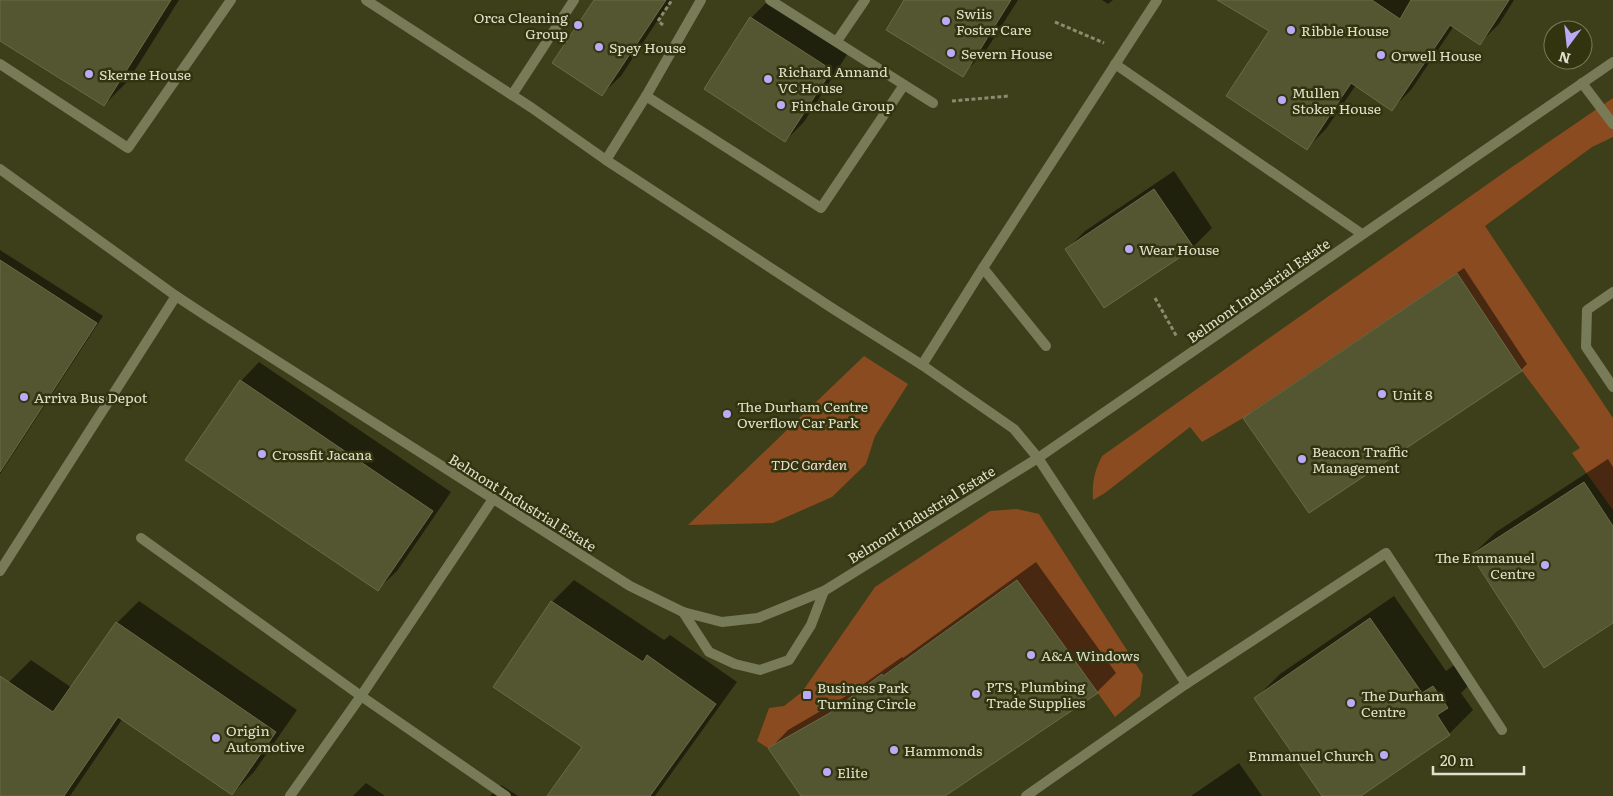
<svg xmlns="http://www.w3.org/2000/svg" width="1613" height="796" viewBox="0 0 1613 796" font-family="Literata,serif">
  <style>
    .green { fill: #8a4b20 }
    .shadow { fill: #0007 }
    .building { fill: #535631; stroke: #696c46 }
    .lines { fill: none; stroke-linecap: round; stroke-linejoin: round }
    .path { stroke: #898c6f; stroke-width: 3; stroke-dasharray: 4 2.5; stroke-linecap: butt }
    .service { stroke: #787b57; stroke-width: 10 }
    .minor { stroke: #787b57; stroke-width: 10 }
    .poi-dot { fill: #b9abf7; stroke: #32340f; stroke-width: 2 }
    .labels { text-anchor: middle; dominant-baseline: central; stroke-width: 5; stroke-linejoin: round; paint-order: stroke }
    .poi-label { font-size: 14px; fill: #dfe1cc; stroke: #32340f; text-anchor: start }
    .street-label { font-size: 14px; fill: #dfe1cc; stroke: #32340f }
    .park-label { font-size: 14px; font-style: italic; fill: #f3ddd1; stroke: #32340f }
  </style>
  <rect width="100%" height="100%" fill="#3c3f1a"/>
  <g class="green">
    <path d="M1613 98V137L1592 147 1485 226 1613 418V510L1572 453 1580 448 1522 371 1243 418 1202 442 1190 427 1105 493 1093 500C1092 483 1094 472 1102 456L1509 169Z"/>
    <path d="M864 356 908 384 875 436 866 464 832 497 773 523 688 525Z"/>
    <path d="M1017 509 1039 514 1143 675 1140 696 1115 717 1017 580 828 714 768 748 757 741 769 708 784 706 802 692 875 587 990 511Z"/>
  </g>
  <g class="shadow">
    <path d="M0 0H179L128 81 104 105 0 39Z"/>
    <path d="M595 0H671L621 76 602 94Z"/>
    <path d="M769 0 850 50 804 122 785 141 751 18Z"/>
    <path d="M906 0H1018L985 52 962 75Z"/>
    <path d="M1102 0H1113L1108 4Z"/>
    <path d="M1237 0H1514L1499 24 1480 43 1454 26 1411 90 1392 109 1356 85 1326 129 1307 148 1271 31Z"/>
    <path d="M1174 171 1212 228 1193 247 1105 306 1066 250 1085 231Z"/>
    <path d="M0 250 103 316 0 474Z"/>
    <path d="M1464 268 1527 364 1521 370 1245 418 1251 412Z"/>
    <path d="M259 362 451 492 397 571 378 589 241 381Z"/>
    <path d="M1608 459 1613 467V622L1472 555 1496 532Z"/>
    <path d="M1036 562 1116 673 1097 692 943 796H803L770 749 788 730 848 695 902 657 903 658Z"/>
    <path d="M574 580 664 640 670 635 737 682 655 796H550L584 747 495 687 552 602Z"/>
    <path d="M1394 596 1446 671 1457 663 1471 683 1461 693 1473 710 1449 734 1359 796H1324L1256 698 1280 674Z"/>
    <path d="M139 601 297 710 254 772 232 794 123 718 70 796H0V696L9 682 31 660 72 688 117 623Z"/>
    <path d="M1239 763 1262 796H1191Z"/>
    <path d="M366 783 385 796H353Z"/>
    <path d="M501 785 518 796H490Z"/>
  </g>
  <g class="building">
    <path d="M0 0H171L104 106 0 41Z"/>
    <path d="M594 0H666L602 96 552 63Z"/>
    <path d="M904 0H1011L963 77 886 30Z"/>
    <path d="M1217 0H1372L1400 19 1411 0H1509L1480 45 1450 25 1392 111 1351 83 1307 150 1226 96 1269 31Z"/>
    <path d="M750 17 832 70 785 142 704 89Z"/>
    <path d="M1154 189 1194 248 1104 308 1065 249Z"/>
    <path d="M0 260 97 323 0 472Z"/>
    <path d="M1457 273 1522 371 1309 513 1243 418Z"/>
    <path d="M240 380 433 511 378 591 185 460Z"/>
    <path d="M1584 482 1613 526V623L1544 668 1471 555Z"/>
    <path d="M1017 580 1098 693 945 796H801L768 748 828 714 882 674 883 676Z"/>
    <path d="M551 601 643 662 647 655 716 704 650 796H547L582 747 493 687Z"/>
    <path d="M1370 618 1422 693 1433 686 1448 708 1437 715 1450 735 1361 796H1322L1254 698Z"/>
    <path d="M116 622 276 732 232 795 118 717 64 796H0V676L53 712Z"/>
  </g>
  <g class="lines">
    <g class="path">
      <path d="M1055 22 1104 43"/>
      <path d="M663 25 658 21 672 0"/>
      <path d="M952 101 1009 96"/>
      <path d="M1155 298 1177 337"/>
    </g>
    <g class="service">
      <path d="M366 0 532 108 606 160 835 310 922 365 983 268 1157 0"/>
      <path d="M770 0 933 103"/>
      <path d="M837 41 865 0"/>
      <path d="M0 64 128 148 231 0"/>
      <path d="M1115 64 1362 234"/>
      <path d="M1582 83 1613 124"/>
      <path d="M512 95 574 0"/>
      <path d="M646 96 821 208 904 85"/>
      <path d="M606 160 646 96 701 0"/>
      <path d="M0 169 176 296 211 319"/>
      <path d="M983 268 1046 346"/>
      <path d="M1613 292 1587 310 1586 347 1613 387"/>
      <path d="M922 365 1014 429 1038 458"/>
      <path d="M141 538 361 696 506 796"/>
      <path d="M0 571 176 296"/>
      <path d="M683 612 709 652 735 664 760 670 789 660 811 625 824 591"/>
      <path d="M1026 796 1186 684 1386 553 1502 730"/>
    </g>
    <g class="minor">
      <path d="M211 319 630 586 683 612 722 622 758 618 824 591 1038 458 1613 62"/>
      <path d="M1038 458 1186 684"/>
      <path d="M290 796 361 696 493 499"/>
    </g>
  </g>
  <g class="poi-dot">
    <circle cx="946" cy="21" r="5"/>
    <circle cx="578" cy="25" r="5"/>
    <circle cx="1291" cy="30" r="5"/>
    <circle cx="599" cy="47" r="5"/>
    <circle cx="951" cy="53" r="5"/>
    <circle cx="1381" cy="55" r="5"/>
    <circle cx="89" cy="74" r="5"/>
    <circle cx="768" cy="79" r="5"/>
    <circle cx="1282" cy="100" r="5"/>
    <circle cx="781" cy="105" r="5"/>
    <circle cx="1129" cy="249" r="5"/>
    <circle cx="1382" cy="394" r="5"/>
    <circle cx="24" cy="397" r="5"/>
    <circle cx="727" cy="414" r="5"/>
    <circle cx="262" cy="454" r="5"/>
    <circle cx="1302" cy="459" r="5"/>
    <circle cx="1545" cy="565" r="5"/>
    <circle cx="1031" cy="655" r="5"/>
    <circle cx="976" cy="694" r="5"/>
    <rect x="802" y="690" width="10" height="10" rx="2.5"/>
    <circle cx="1351" cy="703" r="5"/>
    <circle cx="216" cy="738" r="5"/>
    <circle cx="894" cy="750" r="5"/>
    <circle cx="1384" cy="755" r="5"/>
    <circle cx="827" cy="772" r="5"/>
  </g>
  <g class="labels">
    <g class="poi-label">
      <text x="956" y="13">Swiis<tspan x="956" dy="16">Foster Care</tspan></text>
      <text x="568" y="17" text-anchor="end">Orca Cleaning<tspan x="568" dy="16">Group</tspan></text>
      <text x="1301" y="30">Ribble House</text>
      <text x="609" y="47">Spey House</text>
      <text x="961" y="53">Severn House</text>
      <text x="1391" y="55">Orwell House</text>
      <text x="778" y="71">Richard Annand<tspan x="778" dy="16">VC House</tspan></text>
      <text x="99" y="74">Skerne House</text>
      <text x="1292" y="92">Mullen<tspan x="1292" dy="16">Stoker House</tspan></text>
      <text x="791" y="105">Finchale Group</text>
      <text x="1139" y="249">Wear House</text>
      <text x="1392" y="394">Unit 8</text>
      <text x="34" y="397">Arriva Bus Depot</text>
      <text x="737" y="406">The Durham Centre<tspan x="737" dy="16">Overflow Car Park</tspan></text>
      <text x="1312" y="451">Beacon Traffic<tspan x="1312" dy="16">Management</tspan></text>
      <text x="272" y="454">Crossfit Jacana</text>
      <text x="1535" y="557" text-anchor="end">The Emmanuel<tspan x="1535" dy="16">Centre</tspan></text>
      <text x="1041" y="655">A&amp;A Windows</text>
      <text x="986" y="686">PTS, Plumbing<tspan x="986" dy="16">Trade Supplies</tspan></text>
      <text x="817" y="687">Business Park<tspan x="817" dy="16">Turning Circle</tspan></text>
      <text x="1361" y="695">The Durham<tspan x="1361" dy="16">Centre</tspan></text>
      <text x="226" y="730">Origin<tspan x="226" dy="16">Automotive</tspan></text>
      <text x="904" y="750">Hammonds</text>
      <text x="1374" y="755" text-anchor="end">Emmanuel Church</text>
      <text x="837" y="772">Elite</text>
    </g>
    <g class="street-label">
      <text transform="translate(1258 290) rotate(-35)">Belmont Industrial Estate</text>
      <text transform="translate(523 502) rotate(32)">Belmont Industrial Estate</text>
      <text transform="translate(921 514) rotate(-32)">Belmont Industrial Estate</text>
    </g>
    <g class="park-label">
      <text x="809" y="464">TDC Garden</text>
    </g>
  </g>
  <g transform="translate(1568 45) rotate(195)"><circle r="24" fill="#32340f" stroke="#77795b"/>
  <path d="M0-4L9 19L0 12L-9 19Z" fill="#b9abf7"/>
  <text y="-8" font-size="14" font-weight="bold" text-anchor="middle" fill="#dfe1cc">N</text>
  </g>
  <path d="M1433 766v8h91v-8" fill="none" stroke="#dfe1cc" stroke-width="2.5"/>
  <text x="1440" y="766" font-size="15" fill="#dfe1cc" stroke="#32340f" stroke-width="4" paint-order="stroke">20 m</text>
</svg>
